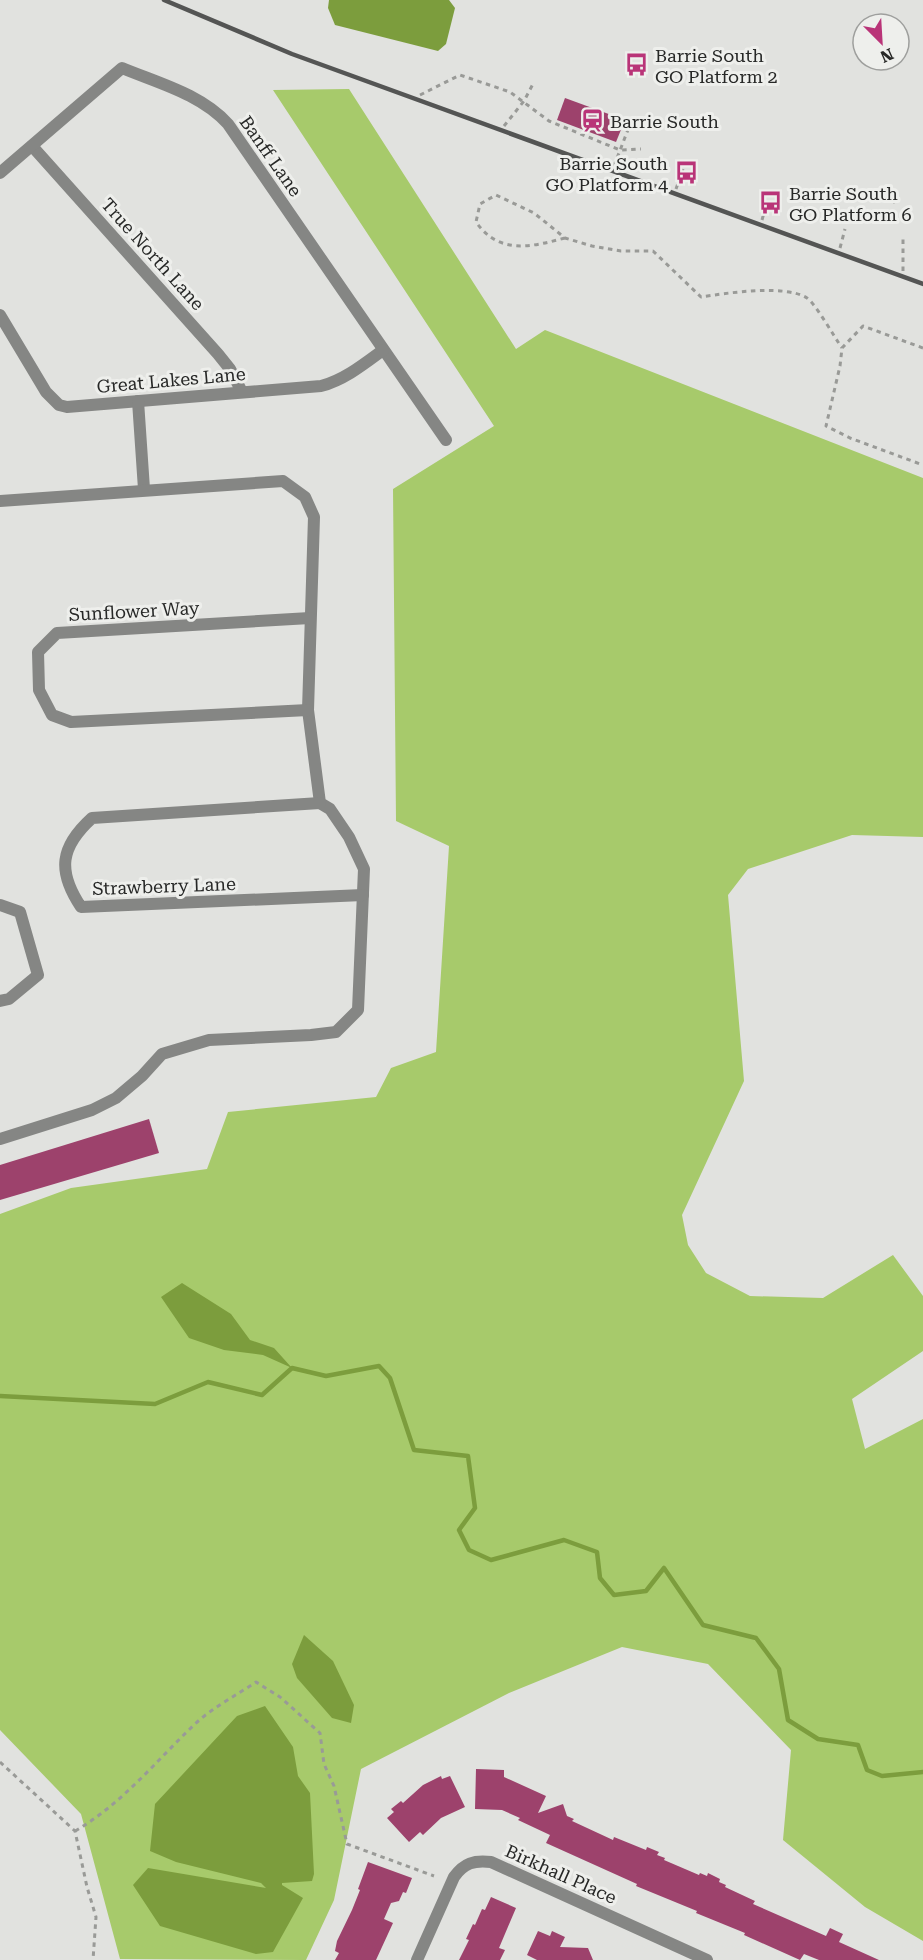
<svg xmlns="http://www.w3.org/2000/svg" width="923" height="1960" viewBox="0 0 923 1960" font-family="'Roboto Serif',serif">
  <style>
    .green { fill: #a7ca6b }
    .water { fill: #7c9d3d }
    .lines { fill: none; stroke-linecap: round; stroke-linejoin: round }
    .stream { stroke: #7c9d3d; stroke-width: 4.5 }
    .building { fill: #9d426c }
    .path { stroke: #999a97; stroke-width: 3; stroke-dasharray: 4.5 4.5; stroke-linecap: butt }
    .minor { stroke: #858684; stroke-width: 12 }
    .rail { stroke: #545554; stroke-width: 4.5 }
    .labels { text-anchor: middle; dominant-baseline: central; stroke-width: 6; stroke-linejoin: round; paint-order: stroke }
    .poi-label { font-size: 18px; fill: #272827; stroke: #eeefec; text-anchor: start }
    .street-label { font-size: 18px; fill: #272827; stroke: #eeefec }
  </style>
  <rect width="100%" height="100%" fill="#e1e2df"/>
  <path class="green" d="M349 89 516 349 545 330 923 478V837L852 835 748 869 728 895 744 1081 682 1215 688 1245 706 1273 750 1296 823 1298 893 1255 923 1296V1351L852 1399 865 1449 923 1419V1941L865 1907 783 1840 791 1750 708 1664 622 1647 509 1693 361 1769 334 1900 306 1960 120 1959 81 1814 0 1730V1214L71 1188 207 1169 228 1112 376 1097 391 1068 436 1052 449 846 396 821 393 489 494 426 273 90Z"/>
  <g class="water">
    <path d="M329 0H449L455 8 446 44 438 51 335 25 328 8Z"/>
    <path d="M182 1283 231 1314 250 1340 274 1348 292 1368 263 1355 224 1350 189 1338 161 1297Z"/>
    <path d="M304 1635 333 1661 354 1705 351 1723 332 1718 297 1678 292 1664Z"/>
    <path d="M265 1706 293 1747 298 1776 310 1793 314 1874 312 1881 282 1883V1885L303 1898 273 1952 256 1954 160 1926 133 1885 148 1868 266 1888 261 1883 176 1862 150 1851 155 1804 237 1716Z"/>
  </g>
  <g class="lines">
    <path class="stream" d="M0 1396 155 1404 208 1382 262 1395 292 1368 326 1376 379 1366 390 1378 414 1450 468 1456 475 1508 459 1530 469 1550 491 1560 564 1540 597 1552 600 1578 614 1595 646 1591 664 1568 703 1625 756 1638 779 1669 788 1720 818 1739 858 1745 867 1770 882 1776 923 1772"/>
  </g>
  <g class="building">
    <path d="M565 98 625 120 616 142 557 120Z"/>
    <path d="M149 1119 159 1153 0 1200V1165Z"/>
    <path d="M476 1769 504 1770V1777L546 1796 538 1813 563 1804 567 1816 574 1819 572 1821 613 1840 614 1837 646 1850 647 1847 659 1852 657 1855 665 1858 664 1860 699 1875 700 1873 707 1876 708 1873 720 1879 719 1882 726 1885 725 1887 755 1901 753 1904 826 1936 830 1928 843 1934 839 1942 879 1960H819L804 1954 800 1960 744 1935 745 1933 696 1913 697 1911 636 1886 637 1884 546 1843 550 1835 518 1820 520 1818 502 1810 475 1809Z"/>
    <path d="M441 1776 442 1779 450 1776 465 1807 441 1818 423 1835 420 1832 409 1842 387 1818 394 1812 391 1809 401 1801 403 1803 423 1785Z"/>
    <path d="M368 1862 412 1878 406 1893 403 1892 399 1901 391 1903 384 1919 393 1923 376 1960H335L339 1953 335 1951 337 1941 352 1910 360 1890 358 1889Z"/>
    <path d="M491 1897 516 1908 499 1948 505 1950 500 1960H459L469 1940 466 1939 473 1924 475 1925 482 1909 485 1910Z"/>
    <path d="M538 1931 550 1936 552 1931 565 1937 560 1947 588 1948 593 1960H537L527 1955Z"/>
  </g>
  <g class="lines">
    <g class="path">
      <path d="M420 95 460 75 510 92 549 121 620 150 641 149"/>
      <path d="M504 126 524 101 534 82"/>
      <path d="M614 166 629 127"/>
      <path d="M676 189 683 169"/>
      <path d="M893 199 895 203"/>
      <path d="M762 220 767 202"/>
      <path d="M565 238C531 247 499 255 476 222L480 204 496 195 534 213 565 238 592 246 621 251H653L701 297C727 293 785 284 807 298 815 303 835 338 842 348"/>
      <path d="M840 248 845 229"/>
      <path d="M903 271V235"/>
      <path d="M923 348 863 326 842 348 840 366 826 426 850 438 923 465"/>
      <path d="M0 1762 75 1831 87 1887 96 1917 93 1960"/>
      <path d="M75 1831C122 1804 156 1761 195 1724 213 1707 237 1695 256 1682L280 1697 320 1733 324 1764 334 1786 347 1844 434 1876"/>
    </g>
    <g class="minor">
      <path d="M32 146 218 354 230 369 242 392"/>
      <path d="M0 173 122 68C158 83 201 94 228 124L446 440"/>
      <path d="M0 315 46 392 59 405 67 407 321 386C344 380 364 364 383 350"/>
      <path d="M138 401 144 489"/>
      <path d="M0 501 283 481 305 497 314 517 308 710 320 803 330 809 349 837 364 869 358 1010 336 1032 311 1035 209 1040 162 1054 142 1076 116 1098 92 1110 0 1139"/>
      <path d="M308 710 71 722 52 715 39 690 38 652 57 633 310 618"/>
      <path d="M320 803 92 818C60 847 57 871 81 907L363 895"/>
      <path d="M0 905 20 912 38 975 9 999 0 1001"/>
      <path d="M417 1960 454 1877C464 1863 474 1860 491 1862L707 1960"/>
    </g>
    <path class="rail" d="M164 0 292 54 923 284"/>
  </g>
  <defs>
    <symbol id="bus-bare" viewBox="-9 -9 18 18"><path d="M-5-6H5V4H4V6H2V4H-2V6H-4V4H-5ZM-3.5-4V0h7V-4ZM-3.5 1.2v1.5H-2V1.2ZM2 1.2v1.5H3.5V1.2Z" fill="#b93478" stroke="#eeefec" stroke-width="2.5" paint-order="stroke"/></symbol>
    <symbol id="station-bare" viewBox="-9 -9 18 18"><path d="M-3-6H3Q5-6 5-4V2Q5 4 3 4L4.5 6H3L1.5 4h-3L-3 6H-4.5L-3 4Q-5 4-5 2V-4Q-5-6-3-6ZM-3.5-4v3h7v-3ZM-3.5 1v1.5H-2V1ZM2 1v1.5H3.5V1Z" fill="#b93478" stroke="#eeefec" stroke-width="2.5" paint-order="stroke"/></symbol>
  </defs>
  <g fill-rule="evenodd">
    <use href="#bus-bare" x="620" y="48" width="33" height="33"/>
    <use href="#station-bare" x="576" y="104" width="33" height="33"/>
    <use href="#bus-bare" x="670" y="156" width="33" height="33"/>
    <use href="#bus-bare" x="754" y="186" width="33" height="33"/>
  </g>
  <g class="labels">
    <g class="poi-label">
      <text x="655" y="55">Barrie South<tspan x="655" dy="21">GO Platform 2</tspan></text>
      <text x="610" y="121">Barrie South</text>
      <text x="668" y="163" text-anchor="end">Barrie South<tspan x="668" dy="21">GO Platform 4</tspan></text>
      <text x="789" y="193">Barrie South<tspan x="789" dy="21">GO Platform 6</tspan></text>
    </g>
    <g class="street-label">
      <text transform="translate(271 156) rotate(55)">Banff Lane</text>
      <text transform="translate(153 254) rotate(48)">True North Lane</text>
      <text transform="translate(171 380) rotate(-5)">Great Lakes Lane</text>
      <text transform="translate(134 611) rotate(-3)">Sunflower Way</text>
      <text transform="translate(164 886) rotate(-2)">Strawberry Lane</text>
      <text transform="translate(561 1874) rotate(24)">Birkhall Place</text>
    </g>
  </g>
  <g transform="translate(881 42) rotate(156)"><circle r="28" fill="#eeefec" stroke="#9e9f9d" stroke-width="1.5"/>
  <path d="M0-4.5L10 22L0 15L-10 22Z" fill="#b93478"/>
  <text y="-9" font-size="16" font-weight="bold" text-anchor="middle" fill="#272827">N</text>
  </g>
</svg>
